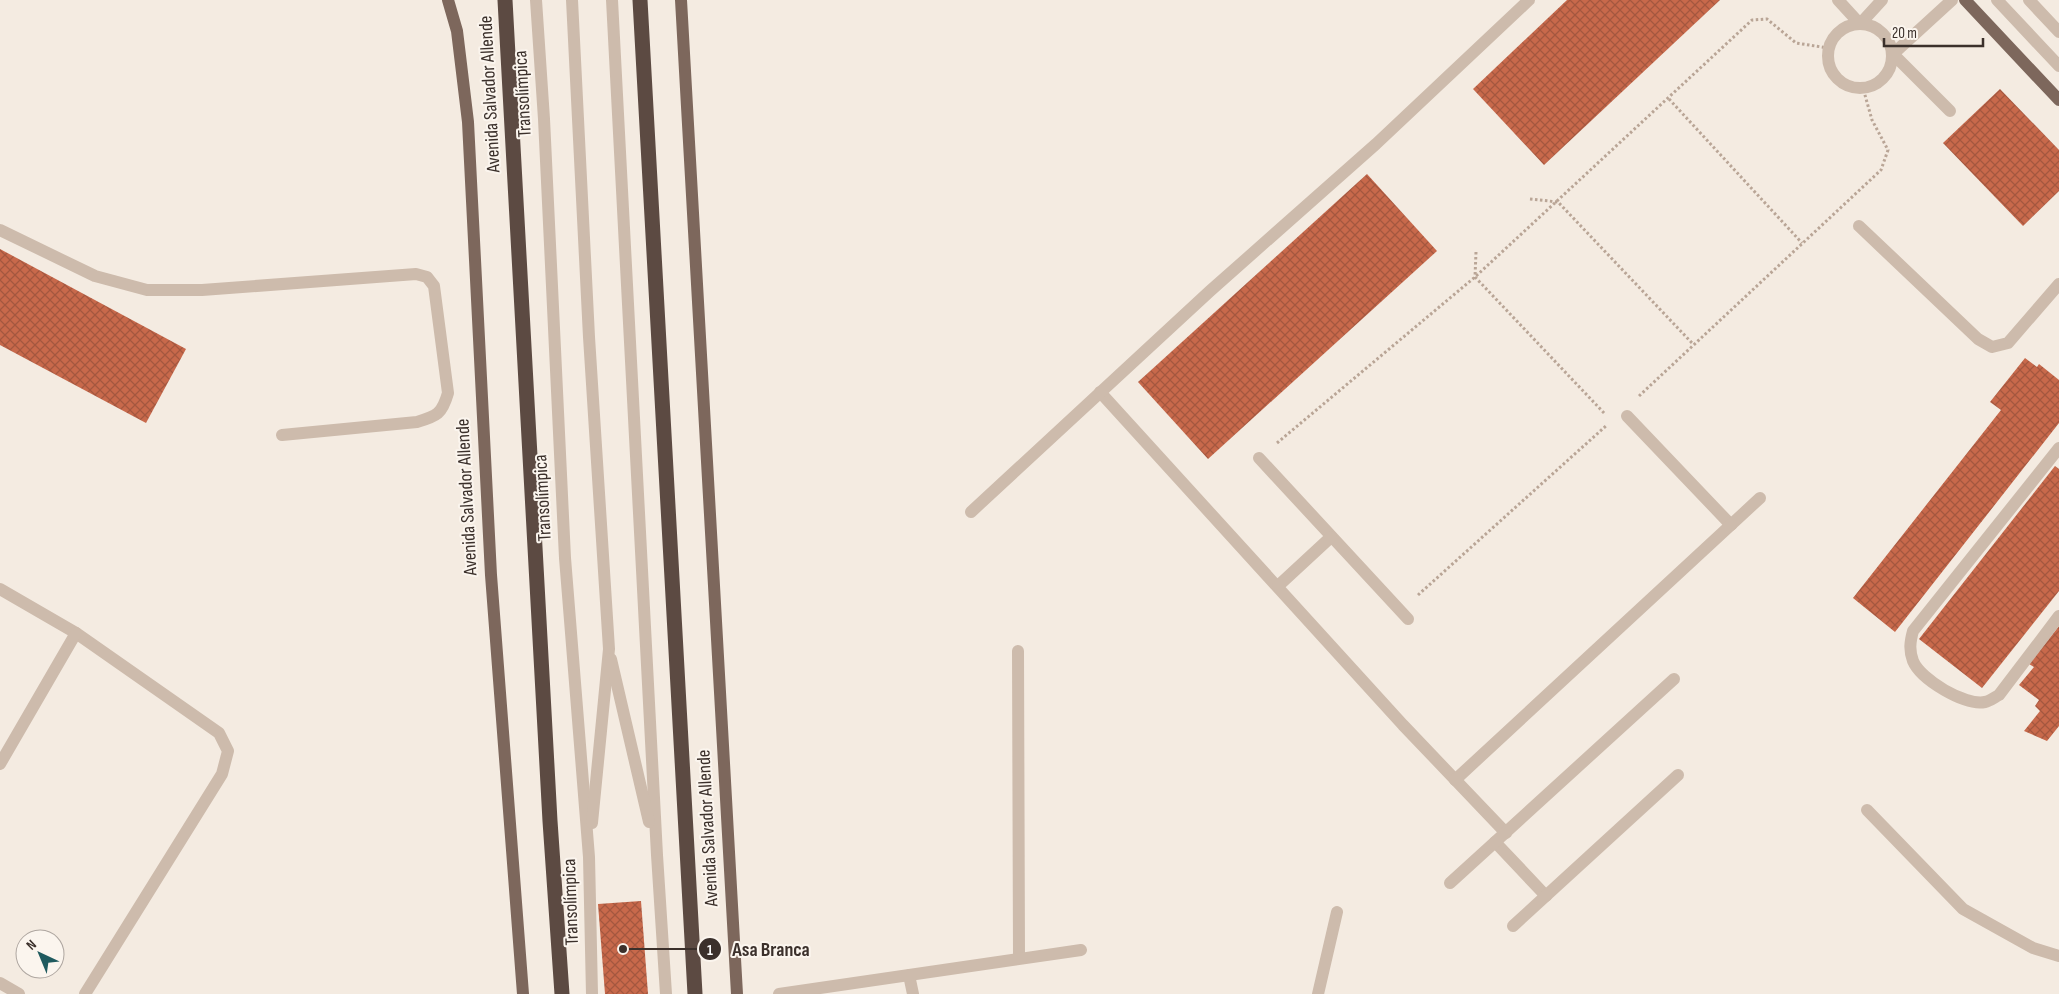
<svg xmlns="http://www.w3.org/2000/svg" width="2059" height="994" viewBox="0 0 2059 994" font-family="'Sofia Sans Condensed',sans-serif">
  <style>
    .building { fill: url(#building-cross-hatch) }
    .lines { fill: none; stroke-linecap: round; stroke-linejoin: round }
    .path { stroke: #b9a596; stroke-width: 3; stroke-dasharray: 2.5 2.5; stroke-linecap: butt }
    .minor { stroke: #cdbbac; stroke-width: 12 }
    .major { stroke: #7d675c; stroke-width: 12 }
    .highway { stroke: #5c4a42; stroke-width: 15 }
    .labels { text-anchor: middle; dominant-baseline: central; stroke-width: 4; stroke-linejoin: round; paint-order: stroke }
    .street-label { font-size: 19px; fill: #3b302b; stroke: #fbf5ee }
    .leader { fill: none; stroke: #3b302b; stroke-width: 2 }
    .callout-dot { fill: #3b302b; stroke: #fbf5ee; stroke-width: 2 }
    .mark-label { font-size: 15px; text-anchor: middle; font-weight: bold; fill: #fff }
    .callout-label { font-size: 20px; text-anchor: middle; font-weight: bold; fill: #3b302b; stroke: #fbf5ee; stroke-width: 4; stroke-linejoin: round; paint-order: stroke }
  </style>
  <defs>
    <pattern id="building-cross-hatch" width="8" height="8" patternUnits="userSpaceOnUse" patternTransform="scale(1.25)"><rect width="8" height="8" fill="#c8694b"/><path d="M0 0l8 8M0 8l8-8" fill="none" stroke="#a4573f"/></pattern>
  </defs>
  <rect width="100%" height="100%" fill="#f4ebe1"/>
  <g class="building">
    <path d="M1567 0H1720L1544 165 1473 89Z"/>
    <path d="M2000 89 2059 150V191L2023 226 1943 143Z"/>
    <path d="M1367 174 1437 251 1208 459 1138 382Z"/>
    <path d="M0 249 186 349 146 423 0 345Z"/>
    <path d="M2025 358 2037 367 2039 364 2059 380V423L1895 632 1853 598 2001 410 1990 402Z"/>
    <path d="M2055 466 2059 469V591L1982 688 1919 639Z"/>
    <path d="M2059 626V726L2047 741 2024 731 2040 711 2035 706 2039 700 2019 685 2034 667 2029 664Z"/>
    <path d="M641 901 648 994H605L598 904Z"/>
  </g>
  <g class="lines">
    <g class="path">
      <path d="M1669 99 1802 243"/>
      <path d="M1530 199 1558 202 1693 344"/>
      <path d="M1476 252 1475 277 1605 414"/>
      <path d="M1639 396 1881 170 1888 150 1872 120 1863 88"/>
      <path d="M1277 443 1475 277 1752 20 1767 19 1796 43 1828 48"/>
      <path d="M1418 595 1607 425"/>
    </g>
    <g class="minor">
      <path d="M536 0 544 119 565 558 589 857 592 994"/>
      <path d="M572 0 589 337 609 649 592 823"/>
      <path d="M612 0 657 855 666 994"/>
      <path d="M1838 0 1860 24 1882 0"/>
      <path d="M1997 0 2059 66"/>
      <path d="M2029 0 2059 32"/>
      <circle cx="1860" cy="56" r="32"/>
      <path d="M1950 111 1893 54 1952 0"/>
      <path d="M1859 226 1978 339 1992 347 2008 343 2059 284"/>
      <path d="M0 230 95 276 147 290H202L416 274 427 277 434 286 448 393C442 414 437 416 417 422L282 435"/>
      <path d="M1100 392 1403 725 1506 833"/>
      <path d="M1627 416 1731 525"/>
      <path d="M2059 448 1913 631C1910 642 1909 650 1913 661 1921 680 1965 706 1985 702 1990 701 1995 697 1999 695L2059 616"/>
      <path d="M1259 458 1408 619"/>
      <path d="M971 512 1210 291 1376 144 1529 0"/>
      <path d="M1278 586 1331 537"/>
      <path d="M0 589 76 633 219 733 228 751 222 774 85 994"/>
      <path d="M1018 651 1019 958"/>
      <path d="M611 659 649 822"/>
      <path d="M0 764 76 633"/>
      <path d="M1455 780 1760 498"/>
      <path d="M1867 810 1963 909 2033 948 2059 956"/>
      <path d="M1495 842 1546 896"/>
      <path d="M1450 883 1674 679"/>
      <path d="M1513 926 1678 775"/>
      <path d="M909 975 913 994"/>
      <path d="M0 983 19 994"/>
      <path d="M779 994 1081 950"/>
      <path d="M1318 994 1337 912"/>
    </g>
    <g class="major">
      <path d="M448 0 457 31 468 122 491 575 523 994"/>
      <path d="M681 0 737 994"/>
      <path d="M1965 0 2059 100"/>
    </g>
    <g class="highway">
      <path d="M505 0 550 821 562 994"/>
      <path d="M640 0 695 994"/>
    </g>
  </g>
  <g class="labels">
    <g class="street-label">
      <text transform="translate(490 94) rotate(-93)">Avenida Salvador Allende</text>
      <text transform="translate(523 94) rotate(-93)">Transolímpica</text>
      <text transform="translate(467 497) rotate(-93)">Avenida Salvador Allende</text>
      <text transform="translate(543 498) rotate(-93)">Transolímpica</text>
      <text transform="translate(708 828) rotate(-93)">Avenida Salvador Allende</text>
      <text transform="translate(571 902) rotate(-92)">Transolímpica</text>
    </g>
  </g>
  <path class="leader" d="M623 949L710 949"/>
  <g class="callout-dot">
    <circle cx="623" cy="949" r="5"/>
    <circle cx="710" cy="949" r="12"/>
  </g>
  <g class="mark-label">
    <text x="710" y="955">1</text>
  </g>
  <g class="callout-label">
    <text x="771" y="956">Asa Branca</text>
  </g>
  <g transform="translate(40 954) rotate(316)"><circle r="24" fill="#fbf5ee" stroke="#aea6a0"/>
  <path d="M0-4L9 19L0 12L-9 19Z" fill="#1f5a5e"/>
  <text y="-8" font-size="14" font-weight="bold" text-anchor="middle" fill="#3b302b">N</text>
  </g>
  <path d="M1884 38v8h99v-8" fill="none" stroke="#3b302b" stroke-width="2.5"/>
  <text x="1892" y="38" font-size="15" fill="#3b302b" stroke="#fbf5ee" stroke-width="4" paint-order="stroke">20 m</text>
</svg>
